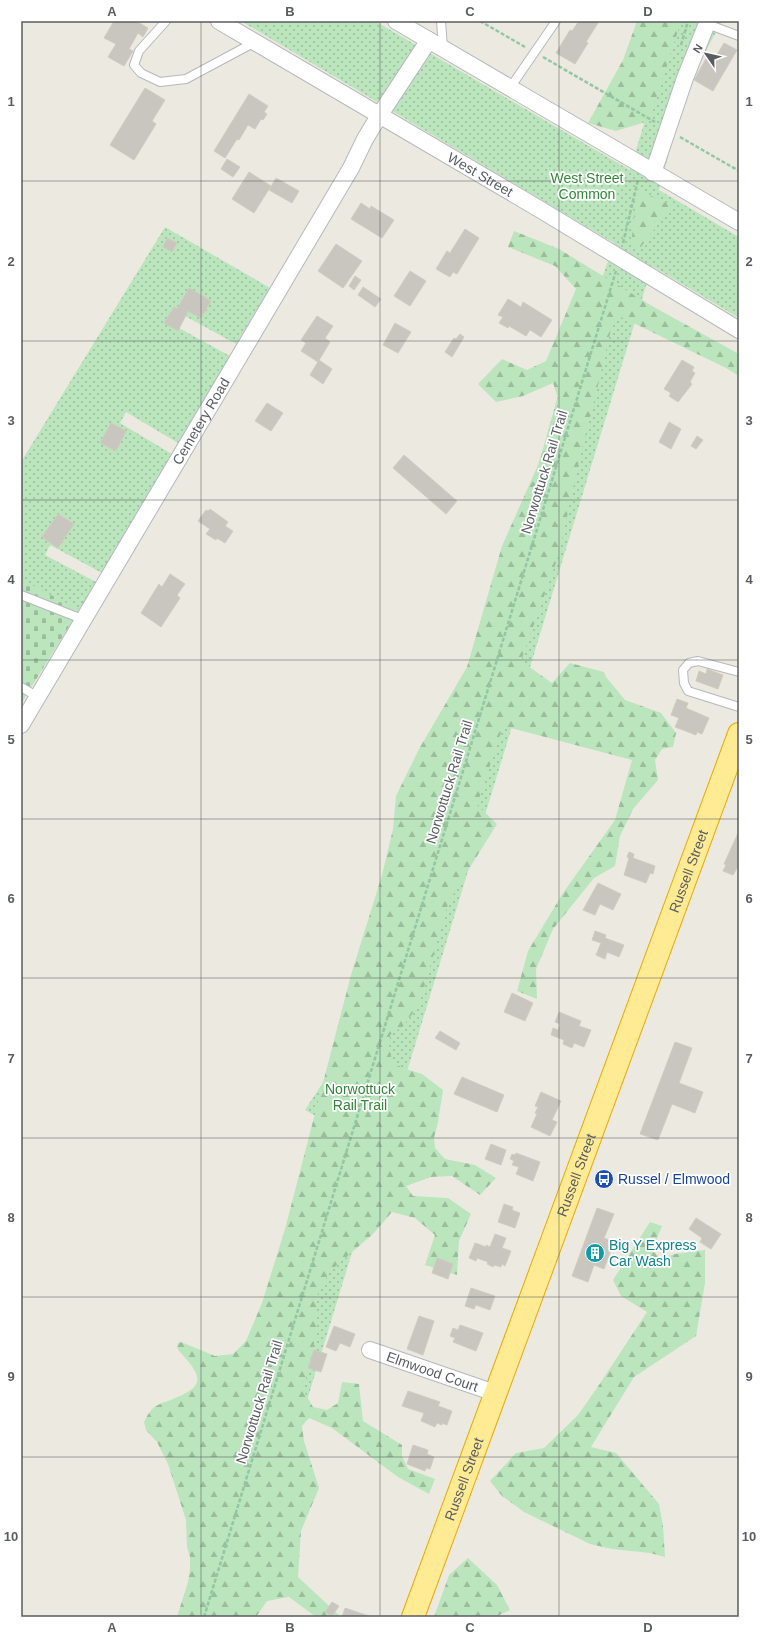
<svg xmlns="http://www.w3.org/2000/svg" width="760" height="1638" viewBox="0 0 760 1638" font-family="Arial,sans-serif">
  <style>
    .green { fill: url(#green-dots) }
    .forest { fill: url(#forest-firs) }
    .cemetery { fill: url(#cemetery-stones) }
    .building { fill: #c9c6bf; stroke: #d1ccbe }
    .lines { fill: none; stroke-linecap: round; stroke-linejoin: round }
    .service-casing { stroke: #b6b8bd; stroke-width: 10 }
    .minor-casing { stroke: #b6b8bd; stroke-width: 18 }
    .trunk-casing { stroke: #eca900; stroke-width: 24 }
    .path { stroke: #93c6a3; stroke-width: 2.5; stroke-dasharray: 4 2; stroke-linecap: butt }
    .service { stroke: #fff; stroke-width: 8 }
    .minor { stroke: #fff; stroke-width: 16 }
    .trunk { stroke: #ffeb93; stroke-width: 22 }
    .grid { fill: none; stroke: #595c61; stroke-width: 1; stroke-opacity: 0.55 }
    .labels { text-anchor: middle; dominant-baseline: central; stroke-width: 3.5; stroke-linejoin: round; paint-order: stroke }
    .street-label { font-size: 14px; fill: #595c61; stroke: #fff }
    .park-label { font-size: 14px; fill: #328739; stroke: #fff }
    .transit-label { font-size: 14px; fill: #164399; stroke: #fff; text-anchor: start }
    .culture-label { font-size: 14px; fill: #0d838f; stroke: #fff; text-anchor: start }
    .neatline { fill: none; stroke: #595c61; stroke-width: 1.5 }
    .grid-label { font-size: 13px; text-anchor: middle; font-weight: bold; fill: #595c61 }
  </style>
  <defs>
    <pattern id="green-dots" width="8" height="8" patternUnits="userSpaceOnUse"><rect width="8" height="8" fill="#bbe5bc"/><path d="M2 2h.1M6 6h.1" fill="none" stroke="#9bbd9c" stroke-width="1.8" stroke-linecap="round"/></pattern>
    <pattern id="forest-firs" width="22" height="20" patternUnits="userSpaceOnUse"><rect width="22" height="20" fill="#bbe5bc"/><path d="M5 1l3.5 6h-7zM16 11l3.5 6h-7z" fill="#9bbd9c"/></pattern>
    <pattern id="cemetery-stones" width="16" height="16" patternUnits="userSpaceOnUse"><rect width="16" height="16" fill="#bbe5bc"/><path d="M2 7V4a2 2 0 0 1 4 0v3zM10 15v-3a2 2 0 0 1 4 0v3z" fill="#9bbd9c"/></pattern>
  </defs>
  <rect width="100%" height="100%" fill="#eceae0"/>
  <g class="green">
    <path d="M241 21H375L630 170 675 21H722L692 77 675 131 659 190 739 237V318L652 266 256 1568 183 1617 337 1128 305 1110 378 998 521 527 578 324 597 293 614 243Z"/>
    <path d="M165 227 270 288 236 344 185 316 179 328 230 356 178 443 126 412 120 423 172 454 102 573 50 545 45 555 96 582 77 613 21 580V462Z"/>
  </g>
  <g class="forest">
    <path d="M637 21H681L649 121 616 131 588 123 623 60Z"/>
    <path d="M637 189 672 206 640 248 631 247Z"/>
    <path d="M514 231 559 249 652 306 739 354V376L726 368 619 316 611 329 595 398 580 456 559 554 521 661 552 683 570 663 604 672 606 677 625 700 661 713 676 733 673 747 662 749 655 760 658 780 633 809 620 836 615 866 594 878 553 929 536 969 537 999 517 991 528 951 563 893 615 820 632 760 503 726 477 805 497 824 449 901 419 1005 403 1026 390 1035 389 1049 393 1063 403 1068 422 1074 443 1090 438 1122 434 1138 435 1148 445 1159 475 1165 496 1178 480 1195 452 1176 431 1177 406 1186 413 1196 448 1198 471 1214 459 1241 457 1275 425 1265 435 1235 415 1218 392 1212 373 1234 330 1271 317 1296V1331L303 1390 313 1407 327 1410 338 1403 342 1382 359 1384 363 1421 402 1445V1456L408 1469 435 1479 429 1494 398 1477 332 1428 309 1418 302 1426 304 1441 319 1488 301 1531 298 1577 341 1617H316L289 1597 267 1601 256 1617H177L188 1582 190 1569V1557L187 1547 186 1520 168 1464 157 1442 146 1430 144 1422C147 1416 151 1408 158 1405 163 1402 170 1401 175 1398 210 1385 198 1372 179 1351L177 1347 178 1343 181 1342 215 1356 233 1354 246 1341 262 1303 285 1229 351 975 382 875 393 829 396 796 419 749 467 667 502 546 538 465 559 401 553 383 523 396 496 402 478 384 502 359 527 370 546 361 576 289 555 266 508 247Z"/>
    <path d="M650 1222 662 1226 652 1250 661 1259 675 1254 705 1250V1283L696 1336 634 1377 591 1447 616 1453 659 1504 663 1526 665 1557 650 1553 612 1549 590 1544 524 1512 502 1496 490 1481 516 1453 544 1448 578 1415 597 1388 647 1312 621 1296 613 1280Z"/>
    <path d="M468 1558 497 1585 510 1610 495 1617H434L449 1575Z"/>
  </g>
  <path class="cemetery" d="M21 579 79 610 21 704Z"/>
  <g class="building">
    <path d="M114 21H136L148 28 143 37 138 33 129 49 133 51 124 66 108 57 116 44 104 38Z"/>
    <path d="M579 21H595L598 23 586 42 588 43 575 64 556 53 570 30 572 31Z"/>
    <path d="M724 43 737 50 713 91 694 80 708 55 715 58Z"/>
    <path d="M145 88 165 100 152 121 156 124 134 160 110 145Z"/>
    <path d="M249 94 268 106 264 112 267 114 263 120 261 119 255 129 248 125 239 140 237 139 225 158 214 151Z"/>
    <path d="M227 159 240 167 233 177 221 169Z"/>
    <path d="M249 172 271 186 254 213 232 199Z"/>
    <path d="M276 178 299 191 292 203 269 190Z"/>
    <path d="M361 203 370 209 371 206 394 220 382 238 351 219Z"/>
    <path d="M465 229 479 238 457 274 453 272 450 277 436 269 447 251 450 253Z"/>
    <path d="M167 238 177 243 172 252 163 247Z"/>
    <path d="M336 244 362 261 343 288 318 271Z"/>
    <path d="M410 271 426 281 410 306 394 296Z"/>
    <path d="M355 276 361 280 354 290 349 286Z"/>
    <path d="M363 287 381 299 375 307 358 295Z"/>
    <path d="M189 288 211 301 201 318 188 311 178 331 164 323 174 307 177 309Z"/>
    <path d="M508 299 521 307 523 302 552 320 541 337 530 330 526 336 509 326 508 328 499 323 503 317 498 315Z"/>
    <path d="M317 316 333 326 325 338 330 342 318 362 301 351 306 343 301 340Z"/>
    <path d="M395 323 411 332 398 353 383 345Z"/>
    <path d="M460 334 464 337 452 357 445 352 454 338 456 339Z"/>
    <path d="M319 360 332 369 323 384 310 375Z"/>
    <path d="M682 360 694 367 692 371 695 373 690 382 692 384 678 402 669 396 671 393 664 389Z"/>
    <path d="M267 403 283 413 271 431 255 421Z"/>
    <path d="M669 422 681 429 671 449 659 442Z"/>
    <path d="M111 423 126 431 116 451 100 443Z"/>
    <path d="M697 436 703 440 696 449 691 446Z"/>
    <path d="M404 455 457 501 446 514 393 468Z"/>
    <path d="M210 509 228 522 225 526 233 531 225 543 217 538 216 540 206 534 210 529 198 521 206 510 208 511Z"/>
    <path d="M58 514 74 524 58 548 42 537Z"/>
    <path d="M170 574 185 584 177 595 180 598 161 627 141 613 159 584 162 587Z"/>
    <path d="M707 669 723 675 718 689 696 681 699 671 706 674Z"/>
    <path d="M677 699 688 703 686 708 709 718 702 734 697 732 696 735 675 727 679 718 671 715Z"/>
    <path d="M739 831V869L737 868 733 875 723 871 726 865 724 864Z"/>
    <path d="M629 852 634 854 633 858 655 866 653 874 650 873 646 883 624 875 629 858 627 857Z"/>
    <path d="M598 883 621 894 613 910 600 904 595 915 583 910Z"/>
    <path d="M595 931 606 935 605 938 624 945 619 957 607 952 605 959 596 955 601 943 592 940Z"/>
    <path d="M512 993 533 1003 525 1021 504 1012Z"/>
    <path d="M559 1012 581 1021 579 1026 591 1030 584 1047 574 1043 572 1048 563 1044 564 1040 551 1035 553 1028 558 1030 560 1024 555 1022Z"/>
    <path d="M440 1031 460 1043 456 1050 435 1038Z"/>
    <path d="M675 1042 692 1048 679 1083 703 1092 695 1113 672 1104 658 1140 640 1134Z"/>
    <path d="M462 1077 504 1095 497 1112 454 1094Z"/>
    <path d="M541 1092 561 1101 552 1120 557 1122 550 1136 531 1127 537 1114 535 1113 538 1107 535 1106Z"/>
    <path d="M491 1144 506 1150 501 1165 485 1159Z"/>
    <path d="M516 1153 540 1162 533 1181 516 1174 519 1167 512 1165 514 1161 510 1159 512 1154 515 1155Z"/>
    <path d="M504 1204 513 1207 512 1210 520 1213 515 1228 498 1222Z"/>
    <path d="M597 1208 614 1214 604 1238 614 1242 604 1269 594 1265 588 1282 572 1276Z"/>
    <path d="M696 1218 721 1234 711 1249 700 1242 702 1238 689 1229Z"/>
    <path d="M495 1234 506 1238 502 1248 511 1251 505 1266 502 1264 501 1267 494 1265 493 1267 487 1264 488 1262 477 1258 476 1261 469 1258 475 1243 486 1247V1245L490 1247Z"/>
    <path d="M437 1258 453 1264 448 1279 432 1273Z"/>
    <path d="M471 1288 495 1296 490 1310 476 1305 474 1309 465 1306Z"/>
    <path d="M419 1316 434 1321 423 1355 407 1349Z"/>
    <path d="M460 1325 483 1333 476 1351 453 1342 455 1338 450 1336 453 1328 458 1330Z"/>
    <path d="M334 1326 355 1334 350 1347 340 1343 336 1351 326 1347Z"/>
    <path d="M314 1350 327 1354 321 1372 308 1368Z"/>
    <path d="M408 1391 440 1402 438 1406 452 1411 447 1425 442 1423V1425L437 1423 435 1427 421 1421 424 1413 402 1406Z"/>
    <path d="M413 1445 428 1450 427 1454 434 1457 430 1469 426 1468 425 1471 407 1464Z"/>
    <path d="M332 1602 339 1606 332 1616 325 1612Z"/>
    <path d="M345 1608 372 1617H342Z"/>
  </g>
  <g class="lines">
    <defs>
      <g id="service">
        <path d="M166 21 139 51 134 65 141 73 160 82 186 79 255 42"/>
        <path d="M441 21 443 48"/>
        <path d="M707 24 739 36"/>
        <path d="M510 88 556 21"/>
        <path d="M21 595 82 619"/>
        <path d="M739 672 698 661 689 663 683 670 684 683 688 691 739 707"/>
        <path d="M21 687 38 697"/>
      </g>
      <g id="minor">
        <path id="s1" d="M219 21 541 210 739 330"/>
        <path d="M396 21 739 222"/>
        <path d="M653 173 685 78 708 21"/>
        <path id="s2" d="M21 725 351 168 365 139 379 116 429 40"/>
        <path id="s3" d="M370 1350 495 1393"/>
      </g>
      <g id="trunk">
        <path id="s4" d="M413 1617 739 734"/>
      </g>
    </defs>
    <use href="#service" class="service-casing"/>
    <use href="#minor" class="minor-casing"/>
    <use href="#trunk" class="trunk-casing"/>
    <g class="path">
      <path d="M480 21 525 47"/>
      <path d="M681 45 688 21"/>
      <path d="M543 57 655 122"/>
      <path d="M680 137 739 171"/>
      <path d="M623 243 638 180"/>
      <path d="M204 1617 616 271"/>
    </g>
    <use href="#service" class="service"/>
    <use href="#minor" class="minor"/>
    <use href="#trunk" class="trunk"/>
  </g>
  <path class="grid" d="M201 21V1617M380 21V1617M559 21V1617M21 181H739M21 341H739M21 500H739M21 660H739M21 819H739M21 978H739M21 1138H739M21 1297H739M21 1457H739"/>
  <defs>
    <symbol id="bus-disc" viewBox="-11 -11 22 22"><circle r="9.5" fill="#1a4fb4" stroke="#fff"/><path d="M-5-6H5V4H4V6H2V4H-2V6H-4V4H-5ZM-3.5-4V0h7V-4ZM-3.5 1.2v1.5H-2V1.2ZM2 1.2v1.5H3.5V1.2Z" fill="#fff"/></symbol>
    <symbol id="building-disc" viewBox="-11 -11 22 22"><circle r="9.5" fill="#0f9aa8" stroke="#fff"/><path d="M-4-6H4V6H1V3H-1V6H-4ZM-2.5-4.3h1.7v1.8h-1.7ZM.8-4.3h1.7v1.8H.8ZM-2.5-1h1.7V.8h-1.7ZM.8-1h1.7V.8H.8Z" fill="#fff"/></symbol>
  </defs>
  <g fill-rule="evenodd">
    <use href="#bus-disc" x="593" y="1168" width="22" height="22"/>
    <use href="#building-disc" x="584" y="1242" width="22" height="22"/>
  </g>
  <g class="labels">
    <g class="street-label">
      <text stroke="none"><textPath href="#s1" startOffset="303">West Street</textPath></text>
      <text stroke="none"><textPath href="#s2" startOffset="353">Cemetery Road</textPath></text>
      <text transform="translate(544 472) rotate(-73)">Norwottuck Rail Trail</text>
      <text transform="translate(449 782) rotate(-73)">Norwottuck Rail Trail</text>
      <text stroke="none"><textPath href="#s4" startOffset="795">Russell Street</textPath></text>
      <text stroke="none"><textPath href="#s4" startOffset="471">Russell Street</textPath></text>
      <text stroke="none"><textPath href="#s3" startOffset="66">Elmwood Court</textPath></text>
      <text transform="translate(259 1402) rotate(-73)">Norwottuck Rail Trail</text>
      <text stroke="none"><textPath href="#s4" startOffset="147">Russell Street</textPath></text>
    </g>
    <g class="park-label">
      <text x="587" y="178">West Street<tspan x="587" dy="16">Common</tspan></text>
      <text x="360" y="1089">Norwottuck<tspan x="360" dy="16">Rail Trail</tspan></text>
    </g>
    <g class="transit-label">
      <text x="618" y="1179">Russel / Elmwood</text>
    </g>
    <g class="culture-label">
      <text x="609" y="1245">Big Y Express<tspan x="609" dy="16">Car Wash</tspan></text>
    </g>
  </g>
  <rect width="760" height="1638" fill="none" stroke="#ffffff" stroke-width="44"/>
  <g transform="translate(706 54) rotate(304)" stroke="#ffffff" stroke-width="3" paint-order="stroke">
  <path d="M0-3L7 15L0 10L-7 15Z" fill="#595c61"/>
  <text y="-6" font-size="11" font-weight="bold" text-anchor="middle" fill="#595c61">N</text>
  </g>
  <rect x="22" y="22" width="716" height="1594" class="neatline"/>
  <g class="grid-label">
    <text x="112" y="16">A</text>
    <text x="290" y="16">B</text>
    <text x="470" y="16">C</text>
    <text x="648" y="16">D</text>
    <text x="11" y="106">1</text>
    <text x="749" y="106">1</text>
    <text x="11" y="266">2</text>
    <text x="749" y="266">2</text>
    <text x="11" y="425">3</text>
    <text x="749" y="425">3</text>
    <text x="11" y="584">4</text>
    <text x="749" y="584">4</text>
    <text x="11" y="744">5</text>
    <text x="749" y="744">5</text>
    <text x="11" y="903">6</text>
    <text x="749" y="903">6</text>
    <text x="11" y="1063">7</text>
    <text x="749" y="1063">7</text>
    <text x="11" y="1222">8</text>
    <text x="749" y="1222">8</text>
    <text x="11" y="1381">9</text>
    <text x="749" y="1381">9</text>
    <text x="11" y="1541">10</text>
    <text x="749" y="1541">10</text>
    <text x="112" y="1632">A</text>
    <text x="290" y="1632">B</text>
    <text x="470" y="1632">C</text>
    <text x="648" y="1632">D</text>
  </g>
</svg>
